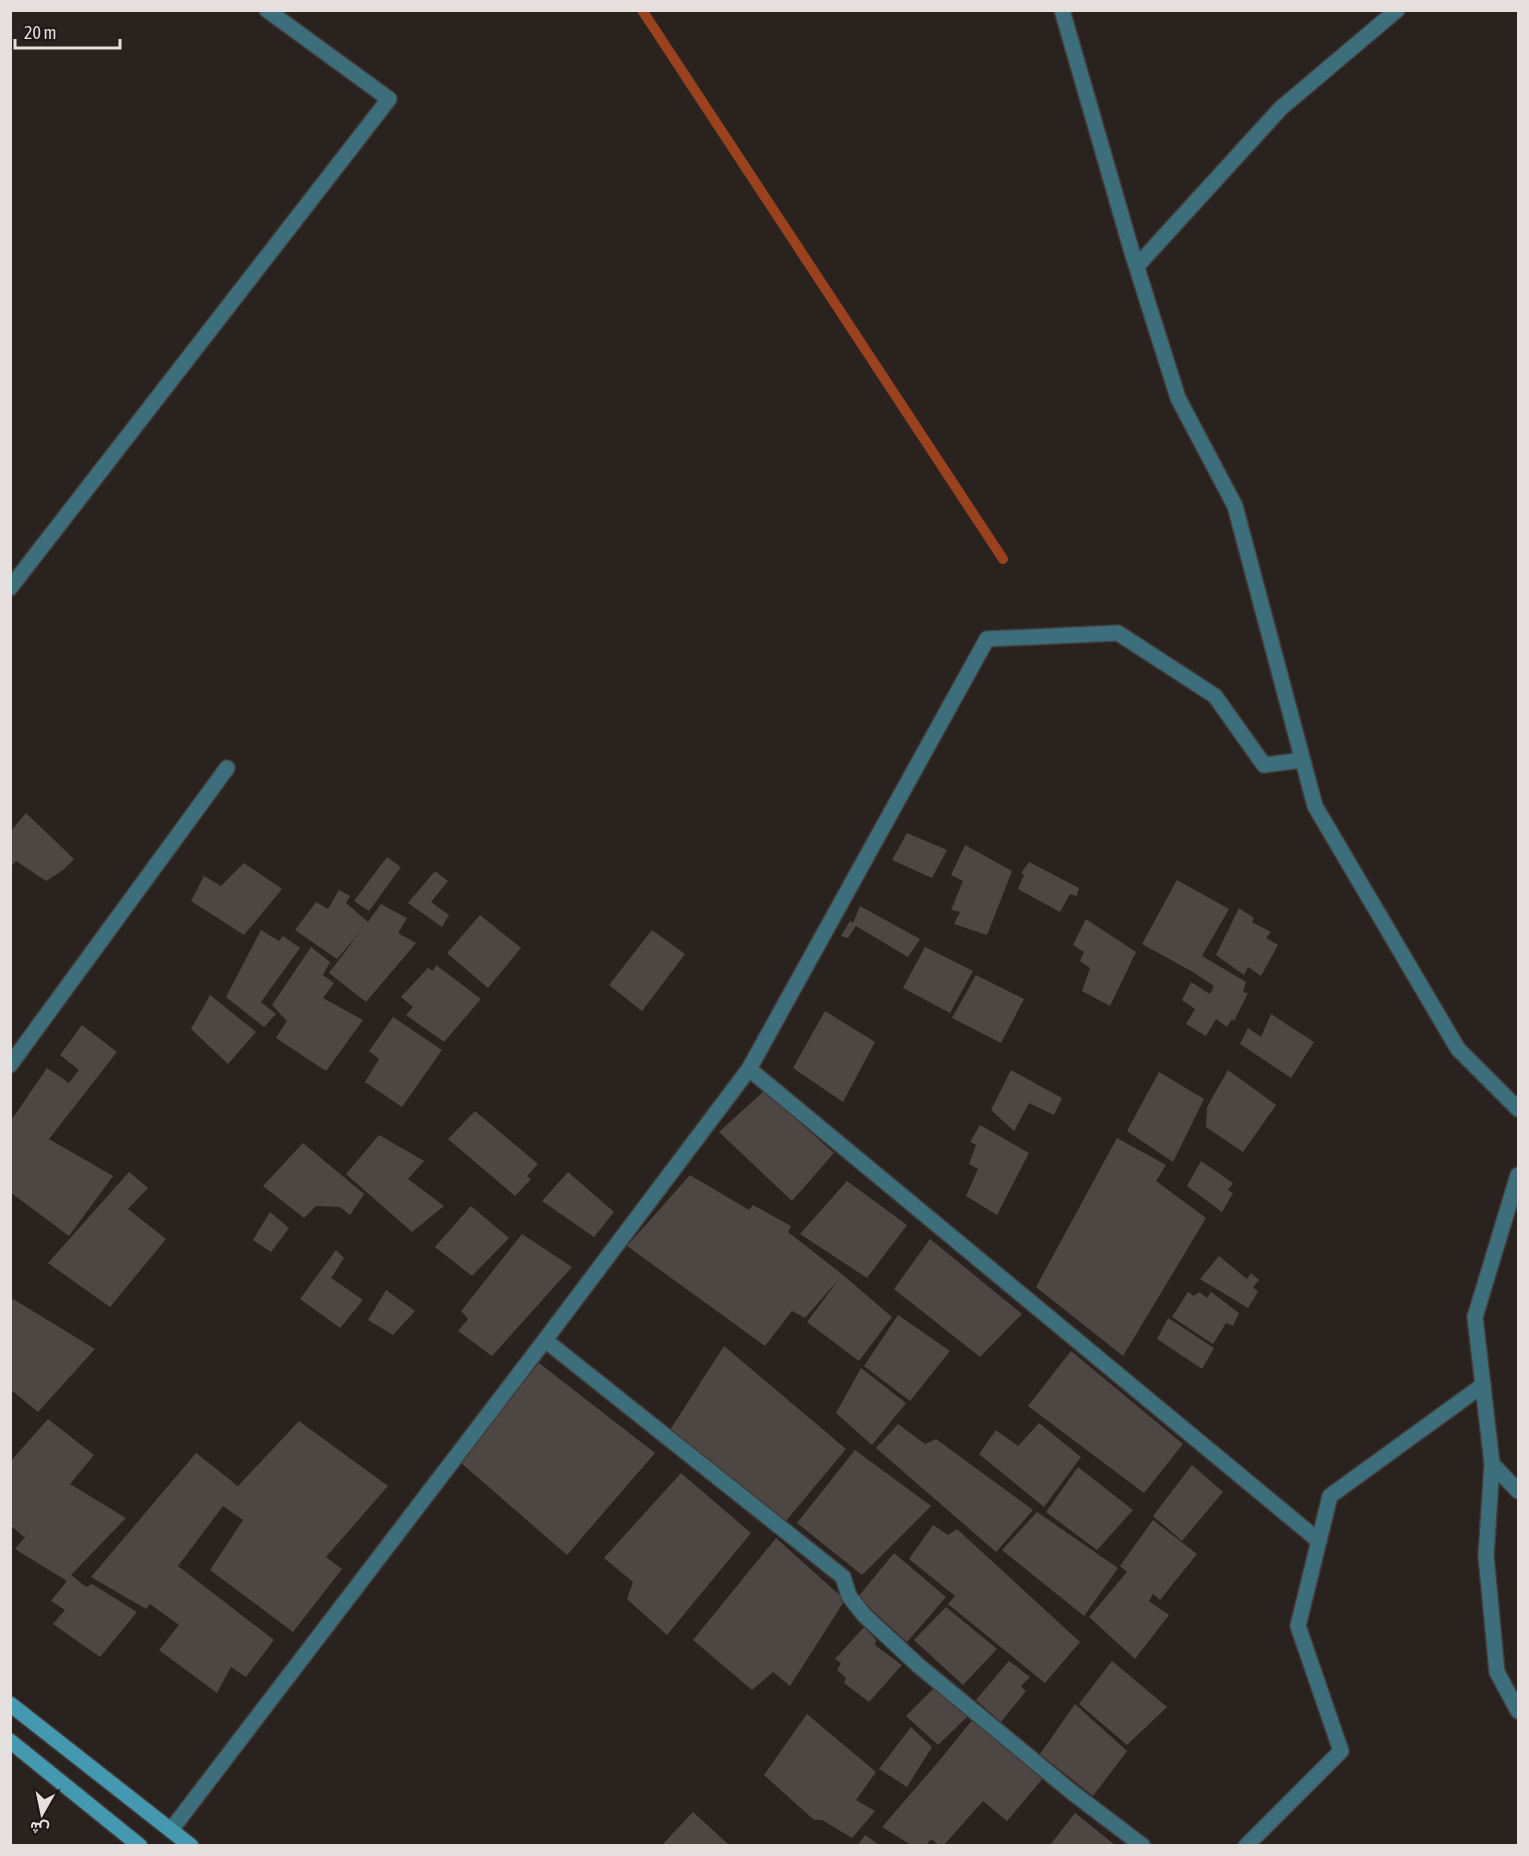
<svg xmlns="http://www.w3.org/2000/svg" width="1529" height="1856" viewBox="0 0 1529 1856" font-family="'Asap Condensed',Vazirmatn,sans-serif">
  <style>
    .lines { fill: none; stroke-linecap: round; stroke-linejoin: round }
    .stream { stroke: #9a411d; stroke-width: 10 }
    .building { fill: #4e4643 }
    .lane-casing { stroke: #433d3a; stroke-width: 18 }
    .street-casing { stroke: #433d3a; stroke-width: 18 }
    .secondary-casing { stroke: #433d3a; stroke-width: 18 }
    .lane { stroke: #3d6e7c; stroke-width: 15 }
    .street { stroke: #3d6e7c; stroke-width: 15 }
    .secondary { stroke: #4498af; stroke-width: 15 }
  </style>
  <rect width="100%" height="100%" fill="#29221f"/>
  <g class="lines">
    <path class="stream" d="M642 10 1003 559"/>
  </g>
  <g class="building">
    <path d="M26 813 74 859 63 870 46 881 16 861 10 868V832Z"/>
    <path d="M907 833 947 850 932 878 892 860Z"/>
    <path d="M965 845 1012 871 987 935 954 924 960 912 951 910 963 881 951 875Z"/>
    <path d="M387 857 401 867 369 911 354 901Z"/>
    <path d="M1029 862 1079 888 1077 896 1070 894 1060 912 1018 889 1024 875 1021 873Z"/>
    <path d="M244 863 282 889 244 935 191 901 204 876 221 886Z"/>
    <path d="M435 871 448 881 431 902 449 915 442 927 408 903Z"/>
    <path d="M1177 880 1229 909 1202 956 1246 982 1243 992 1248 993 1234 1021 1232 1019 1227 1027 1216 1019 1206 1036 1186 1024 1195 1009 1182 1000 1191 982 1210 994 1214 986 1193 972 1142 944Z"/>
    <path d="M339 890 350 896 346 903 368 922 381 904 407 918 398 933 416 943 366 1002 329 973 360 932 337 959 295 930 316 902 328 909Z"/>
    <path d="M860 906 920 939 908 957 856 926 848 938 841 936 850 921 853 923Z"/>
    <path d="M1239 908 1254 918 1252 922 1271 932 1266 938 1278 945 1261 976 1248 967 1244 975 1216 955Z"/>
    <path d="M480 915 521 948 488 988 447 953Z"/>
    <path d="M1086 919 1136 952 1110 1006 1082 991 1090 968 1080 961 1084 952 1073 945Z"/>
    <path d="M261 930 279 941 283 936 300 948 261 1002 276 1014 264 1027 226 997Z"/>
    <path d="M652 930 685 954 642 1011 609 985Z"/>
    <path d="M311 947 330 962 323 975 334 983 323 998 363 1020 326 1071 276 1038 287 1021 272 1005Z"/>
    <path d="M925 947 973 971 950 1013 903 988Z"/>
    <path d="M436 965 481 999 444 1042 406 1015 413 1007 401 997 428 968 433 971Z"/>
    <path d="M976 975 1024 999 1001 1043 952 1018Z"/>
    <path d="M210 995 256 1032 228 1064 191 1029Z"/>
    <path d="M825 1011 875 1042 843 1102 793 1068Z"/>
    <path d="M1271 1014 1314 1042 1291 1078 1240 1044 1248 1028 1261 1037Z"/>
    <path d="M393 1017 442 1050 402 1107 365 1082 379 1059 369 1051Z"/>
    <path d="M82 1025 117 1052 49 1139 113 1176 69 1236 10 1192V1122L47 1068 69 1083 79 1070 60 1055Z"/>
    <path d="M1011 1070 1062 1098 1054 1115 1029 1103 1014 1131 991 1110Z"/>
    <path d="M1228 1070 1276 1105 1243 1152 1206 1127 1207 1107Z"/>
    <path d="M1159 1072 1204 1099 1173 1162 1127 1131Z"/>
    <path d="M764 1091 834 1153 792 1201 719 1132Z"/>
    <path d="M475 1111 538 1164 527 1176 531 1179 515 1196 448 1139Z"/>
    <path d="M980 1125 1029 1153 997 1215 966 1196 978 1169 969 1164 976 1145 970 1142Z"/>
    <path d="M379 1135 424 1161 408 1179 444 1206 412 1232 346 1174Z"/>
    <path d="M1117 1138 1166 1165 1156 1181 1206 1218 1123 1356 1036 1287Z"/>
    <path d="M303 1143 364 1194 350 1215 340 1207 316 1206 304 1218 263 1186Z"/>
    <path d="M1201 1161 1233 1183 1228 1190 1233 1193 1222 1212 1187 1186Z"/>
    <path d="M129 1172 148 1188 128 1209 166 1239 110 1307 48 1263Z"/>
    <path d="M568 1172 614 1212 594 1237 542 1201Z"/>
    <path d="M690 1175 749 1210 753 1205 791 1226 788 1232 843 1275 892 1317 859 1361 807 1322 839 1279 805 1318 792 1311 765 1346 627 1246Z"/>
    <path d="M847 1181 907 1225 867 1278 800 1234Z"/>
    <path d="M471 1206 509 1238 472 1276 435 1247Z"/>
    <path d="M270 1212 289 1228 271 1252 253 1240Z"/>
    <path d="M522 1234 572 1267 492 1356 458 1331 468 1319 461 1311Z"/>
    <path d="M930 1239 1022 1314 980 1357 894 1289Z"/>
    <path d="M336 1250 344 1258 331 1278 363 1300 340 1328 300 1299Z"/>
    <path d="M1219 1256 1247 1279 1251 1273 1259 1280 1253 1287 1258 1292 1248 1308 1200 1279Z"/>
    <path d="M386 1290 415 1311 393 1335 368 1320Z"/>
    <path d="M1188 1292 1194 1296 1199 1292 1207 1298 1211 1292 1239 1313 1233 1326 1226 1323 1213 1344 1172 1317Z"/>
    <path d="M13 1299 95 1349 38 1412 10 1389V1302Z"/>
    <path d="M898 1315 950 1351 910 1401 864 1366Z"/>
    <path d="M1168 1318 1214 1348 1202 1369 1157 1339Z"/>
    <path d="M724 1346 846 1449 786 1521 670 1430Z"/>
    <path d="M1071 1351 1183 1444 1144 1493 1028 1406Z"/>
    <path d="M539 1363 655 1453 567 1555 460 1462Z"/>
    <path d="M861 1368 906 1403 872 1445 836 1413Z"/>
    <path d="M48 1419 94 1455 70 1484 126 1518 71 1575 86 1587 92 1584 137 1612 100 1657 53 1624 65 1610 51 1601 67 1581 15 1549 29 1532 24 1537 10 1525V1462Z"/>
    <path d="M299 1421 388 1486 326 1557 342 1569 293 1632 210 1570 243 1520 223 1506 178 1566 274 1640 246 1677 231 1667 217 1693 159 1650 179 1625 150 1604 146 1609 91 1577 196 1453 238 1486Z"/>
    <path d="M1039 1423 1081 1457 1044 1507 979 1454 996 1430 1018 1446Z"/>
    <path d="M898 1424 925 1444 936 1439 1033 1510 996 1552 876 1448Z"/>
    <path d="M855 1450 931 1506 862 1575 797 1523Z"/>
    <path d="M1192 1465 1223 1492 1182 1541 1153 1516Z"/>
    <path d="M1078 1467 1133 1510 1097 1550 1046 1512Z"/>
    <path d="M681 1473 751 1533 667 1635 627 1599 633 1582 604 1558Z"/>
    <path d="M1037 1512 1118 1568 1084 1616 1002 1550Z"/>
    <path d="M1153 1520 1197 1554 1160 1600 1153 1594 1149 1601 1169 1615 1135 1659 1089 1617 1127 1572 1120 1566Z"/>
    <path d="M933 1525 948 1535 957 1529 1080 1642 1045 1683 948 1604 955 1596 909 1559Z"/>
    <path d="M776 1538 845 1600 790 1686 773 1672 752 1690 693 1640Z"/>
    <path d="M894 1553 946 1597 907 1642 858 1597Z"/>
    <path d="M946 1607 997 1649 963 1685 914 1640Z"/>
    <path d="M864 1627 876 1640 875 1645 902 1665 869 1702 844 1683 846 1678 837 1670 841 1663 835 1659Z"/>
    <path d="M1009 1661 1030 1677 1021 1686 1026 1691 1001 1722 976 1700Z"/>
    <path d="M1112 1661 1167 1707 1127 1745 1079 1704Z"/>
    <path d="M935 1687 967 1717 938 1745 906 1716Z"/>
    <path d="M1075 1704 1127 1751 1093 1796 1040 1754Z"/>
    <path d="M807 1714 876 1772 856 1800 875 1811 852 1838 822 1820H814L764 1775Z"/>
    <path d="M973 1719 1044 1777 1007 1821 983 1801 944 1845H939L931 1839 926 1845H911L882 1827 939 1761Z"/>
    <path d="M911 1727 932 1747 907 1787 879 1769Z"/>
    <path d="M693 1812 729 1845H662Z"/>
    <path d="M1075 1813 1115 1845H1050Z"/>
    <path d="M865 1835 879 1845H858Z"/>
  </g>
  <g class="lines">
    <defs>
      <path id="lane" d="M10 588 389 99 267 10"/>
      <g id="street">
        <path d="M1062 10 1131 249 1178 398 1235 506 1315 806 1458 1049 1518 1109"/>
        <path d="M1137 266 1281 108 1397 10"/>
        <path d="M10 1065 227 768"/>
        <path d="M749 1069 1319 1541"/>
        <path d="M1518 1175 1475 1317 1492 1464 1518 1491"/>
        <path d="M545 1340 843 1577 849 1596 864 1615 919 1666 1073 1793 1143 1846"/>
        <path d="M1492 1464 1486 1556 1497 1672 1518 1711"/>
        <path d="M171 1830 545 1340 749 1069 987 639 1118 633 1215 696 1264 765 1302 760"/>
        <path d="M1246 1846 1341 1751 1298 1626 1330 1496 1483 1385"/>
      </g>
      <g id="secondary">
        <path d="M10 1704 191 1846"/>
        <path d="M10 1741 140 1846"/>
      </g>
    </defs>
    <use href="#lane" class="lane-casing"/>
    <use href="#street" class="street-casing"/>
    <use href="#secondary" class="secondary-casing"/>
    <use href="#lane" class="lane"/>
    <use href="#street" class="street"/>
    <use href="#secondary" class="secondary"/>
  </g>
  <rect width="1529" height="1856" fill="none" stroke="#e5e0de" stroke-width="24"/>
  <g transform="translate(42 1814) rotate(189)" stroke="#1f1816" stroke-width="4.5" paint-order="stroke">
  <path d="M0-4.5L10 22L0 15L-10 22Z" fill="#e5e0de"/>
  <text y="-9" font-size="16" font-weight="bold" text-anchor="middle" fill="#e5e0de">ش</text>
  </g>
  <path d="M15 39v9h105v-9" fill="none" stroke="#e5e0de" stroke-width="3"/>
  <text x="24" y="39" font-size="18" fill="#e5e0de" stroke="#1f1816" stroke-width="4.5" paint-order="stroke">20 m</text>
</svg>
